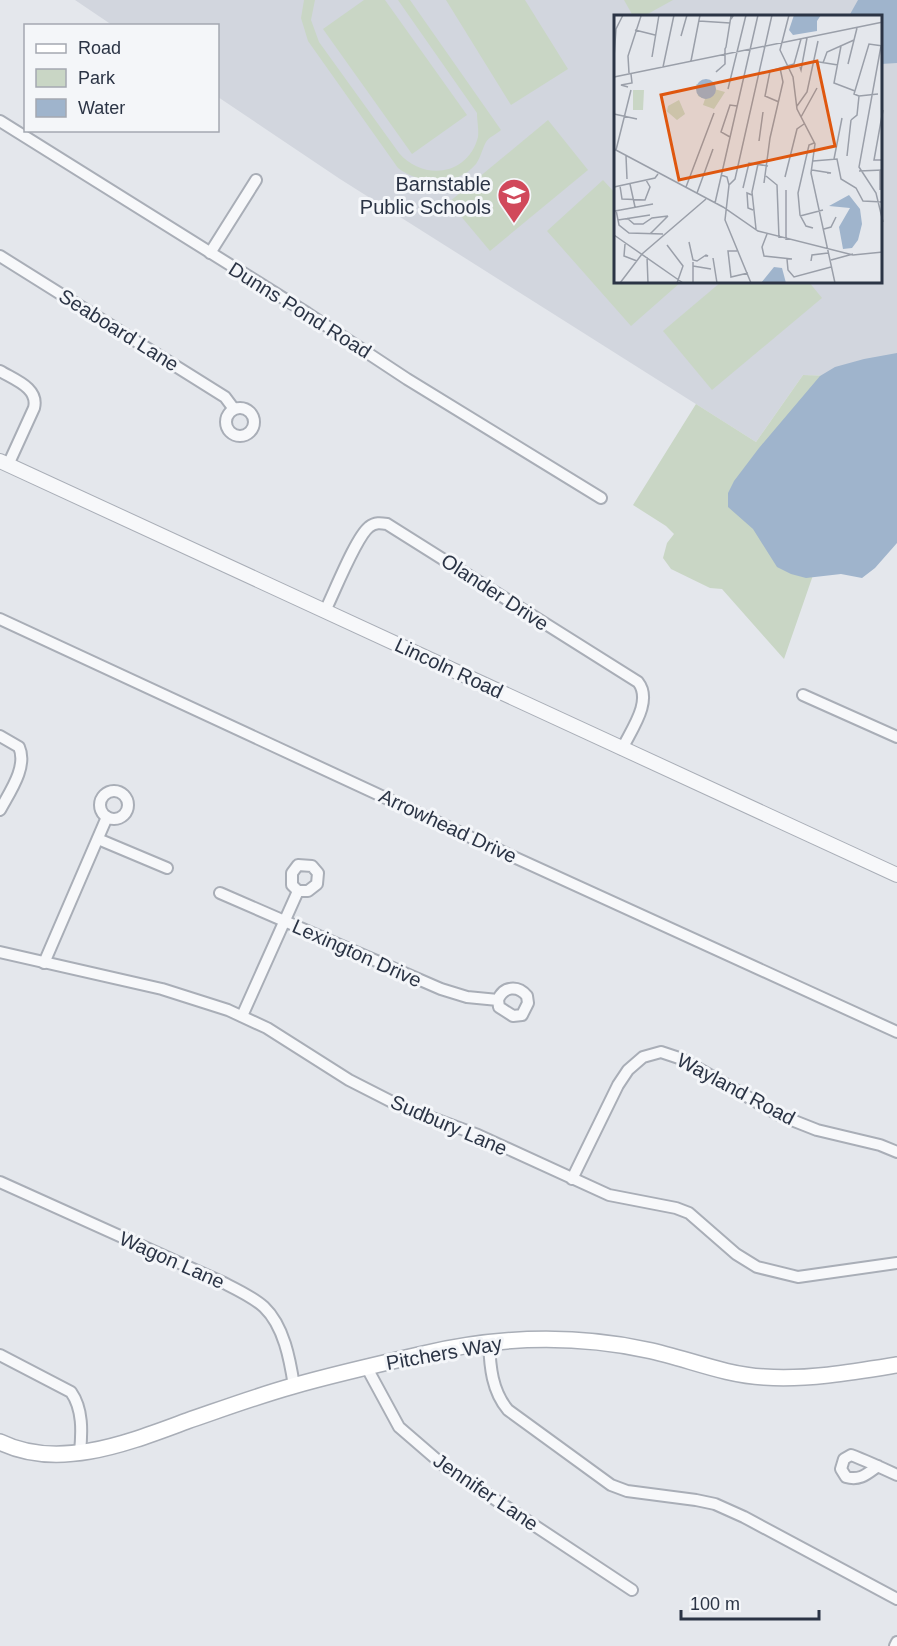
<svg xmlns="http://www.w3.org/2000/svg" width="897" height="1646" viewBox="0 0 897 1646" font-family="Helvetica,sans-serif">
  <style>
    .built { fill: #d2d6de; fill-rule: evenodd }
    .green { fill: #c9d6c5 }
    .water { fill: #9fb4cc }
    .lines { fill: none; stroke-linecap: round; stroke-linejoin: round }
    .minor-casing { stroke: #a9aeb7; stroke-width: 14 }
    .tertiary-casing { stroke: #a9aeb7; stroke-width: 16 }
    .secondary-casing { stroke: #a9aeb7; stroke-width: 18 }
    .minor { stroke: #f7f8fa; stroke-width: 10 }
    .tertiary { stroke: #f7f8fa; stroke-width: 14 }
    .secondary { stroke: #fff; stroke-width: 15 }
    .labels { text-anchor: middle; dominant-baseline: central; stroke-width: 6; stroke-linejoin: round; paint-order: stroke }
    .poi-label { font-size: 20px; fill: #2b3445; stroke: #f4f6f9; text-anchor: end }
    .street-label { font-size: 20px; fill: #2b3445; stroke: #f4f6f9 }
    .inset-road { fill: none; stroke: #9a9fa9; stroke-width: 1.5 }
    .view { fill: #df570f; fill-opacity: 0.15; stroke: #df570f; stroke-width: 3 }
    .inset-edge { fill: none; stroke: #2b3445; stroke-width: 3 }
  </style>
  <rect width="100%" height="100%" fill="#e4e7ec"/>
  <path class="built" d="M75 0H897V378L803 375 756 442 340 179 218 97V26L112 25ZM615 16H880V282H615Z"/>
  <g class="green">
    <path d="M304 0H315L311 20 319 42 399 153C423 181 468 176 478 137 479 130 477 121 477 113L398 0H410L501 130C497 134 489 137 486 142 482 149 481 157 476 164 457 187 420 185 398 168L308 41 301 18Z"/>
    <path d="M364 0H385L467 115 412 154 323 29Z"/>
    <path d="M446 0H525L568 69 511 105Z"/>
    <path d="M624 0H673L644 16H633Z"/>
    <path d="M548 120 588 170 490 251 449 202Z"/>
    <path d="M603 180 615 193V282H681L631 326 547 231Z"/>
    <path d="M721 282H809L822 298 712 390 663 331Z"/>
    <path d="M803 375 897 378 820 555 784 659 722 589 710 588 671 569 663 558 667 543 674 534 666 526 633 505 696 404 756 442Z"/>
  </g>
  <g class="water">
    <path d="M858 0H897V63L881 64 880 16H849Z"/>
    <path d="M897 353V543L875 568 862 578 841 574 806 578 791 574 777 567 753 529 728 507V493L734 481 759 448 820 376 835 367 864 359Z"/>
  </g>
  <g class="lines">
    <defs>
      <g id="minor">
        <path d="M0 121 307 313 407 379 601 498"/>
        <path d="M210 253 256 180"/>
        <path d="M0 256 225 397 234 409"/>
        <path d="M0 371C15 380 39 388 34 408L8 465"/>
        <circle cx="240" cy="422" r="14"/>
        <path d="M325 611C334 593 356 537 369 527 375 522 381 523 387 524L638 682C653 701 631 730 622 749"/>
        <path d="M0 619 459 832 897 1032"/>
        <path d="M803 695 897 737"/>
        <path d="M0 736 19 747C28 767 9 793 0 810"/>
        <circle cx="114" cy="805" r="14"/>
        <path d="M98 839 167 868"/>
        <path d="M220 893 441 989 467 997 498 1000 499 1007 513 1016 522 1015 528 1003 527 996C518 985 503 986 498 1000"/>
        <path d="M0 952 162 989 228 1010 267 1028 349 1080 400 1106 478 1135 609 1195 676 1208 689 1213 736 1254 757 1267 798 1277 897 1263"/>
        <path d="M44 963 107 817"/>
        <path d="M242 1016 298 891 292 885V873L298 865 312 866 318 873 317 884 308 891H298"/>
        <path d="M572 1179 618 1085 628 1070 643 1057 661 1052 682 1059 779 1115 817 1130 880 1145 897 1152"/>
        <path d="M0 1182 224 1283C238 1290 253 1297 264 1307 284 1326 290 1360 294 1386"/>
        <path d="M489 1343C490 1367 492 1391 508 1410L611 1485 627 1491 696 1500 715 1504 744 1517 897 1599"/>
        <path d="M0 1355 71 1392C83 1409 82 1432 80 1452"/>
        <path d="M367 1368 399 1427 443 1465 632 1590"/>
        <path d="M878 1466C867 1474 860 1481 846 1477L841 1469 844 1459 851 1455C867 1461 882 1468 897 1475"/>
        <path d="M895 1646 897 1642"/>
      </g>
      <path id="tertiary" d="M0 461 897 875"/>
      <path id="secondary" d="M0 1442C59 1471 130 1442 187 1421 222 1409 257 1396 293 1386 335 1374 379 1364 423 1354 496 1337 573 1334 647 1350 686 1358 724 1375 764 1377 808 1380 854 1372 897 1365"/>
    </defs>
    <use href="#minor" class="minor-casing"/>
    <use href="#tertiary" class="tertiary-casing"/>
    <use href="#secondary" class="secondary-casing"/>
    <use href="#minor" class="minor"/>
    <use href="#tertiary" class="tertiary"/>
    <use href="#secondary" class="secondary"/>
  </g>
  <defs>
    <symbol id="school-pin" viewBox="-11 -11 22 30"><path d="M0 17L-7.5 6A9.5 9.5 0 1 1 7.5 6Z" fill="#d1495b" stroke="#f4f6f9"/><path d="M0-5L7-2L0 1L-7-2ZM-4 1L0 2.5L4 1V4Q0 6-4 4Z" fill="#fff"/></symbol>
  </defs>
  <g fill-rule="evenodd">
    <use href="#school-pin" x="495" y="176" width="38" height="52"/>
  </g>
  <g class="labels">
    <g class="poi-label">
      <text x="491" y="184">Barnstable<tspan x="491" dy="23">Public Schools</tspan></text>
    </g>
    <g class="street-label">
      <text transform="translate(300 310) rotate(32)">Dunns Pond Road</text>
      <text transform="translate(119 330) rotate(32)">Seaboard Lane</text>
      <text transform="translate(495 592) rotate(33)">Olander Drive</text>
      <text transform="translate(449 668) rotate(25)">Lincoln Road</text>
      <text transform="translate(448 826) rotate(25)">Arrowhead Drive</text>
      <text transform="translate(357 953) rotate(24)">Lexington Drive</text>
      <text transform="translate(736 1089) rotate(28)">Wayland Road</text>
      <text transform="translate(449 1125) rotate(23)">Sudbury Lane</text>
      <text transform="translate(172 1260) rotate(24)">Wagon Lane</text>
      <text transform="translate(444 1353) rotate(-10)">Pitchers Way</text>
      <text transform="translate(486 1492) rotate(34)">Jennifer Lane</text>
    </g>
  </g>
  <g transform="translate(614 15)">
    <rect width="268" height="268" fill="#e4e7ec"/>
    <path d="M82 69 111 77 100 94 89 90 91 84 84 81ZM19 75H30L29 95H19ZM65 85 71 99 63 105 49 93 53 96 54 91Z" fill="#c9d6c5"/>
    <path d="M180 0H207L203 6V16L179 20 175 15ZM82 74a10 10 0 1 1 20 0a10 10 0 1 1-20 0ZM235 180 246 194 248 209 244 225 238 233 229 234 225 212 236 193 215 191ZM160 252 168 253 172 268H147Z" fill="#9fb4cc"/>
    <path class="inset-road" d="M175 0 166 35 179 62 183 94 201 129 197 158 221 268M85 6 116 8M21 15 41 20M67 21 73 0M227 31 220 68 241 76M267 31 245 152 262 178 269 207M0 42 2 14 9 0M38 42 45 0M77 46 86 0M199 46 224 50M209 48 213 37 240 25M234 49 243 13M49 52 60 0M186 52 187 55 193 23M104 55 102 57 111 49V34L112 32 117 1H119L117 4M15 58 14 41 27 1M0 62 269 7M14 72 7 70 18 68 17 59M114 74 132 0M245 81 264 79M165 87 151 81 156 56 180 49 187 24M183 91 193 77 204 26M269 95 260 145H269M0 99 23 104M187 102 203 73M237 105 243 100 245 81 240 79 255 29 269 31M116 122 107 117 116 90 123 91M145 126 149 97M0 134 109 192 144 216 239 240 269 237M2 135 17 75M12 141 13 164M233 141 237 105M220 144 228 103M199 146 223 144 227 164 242 173 249 186 269 187M198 155 217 158H213M245 156 269 155M266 156V175M107 160 113 162 115 170 111 205 137 268M152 161 163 170 165 223M171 162 183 114 190 109M150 168 156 123 169 67 166 53M16 169 21 192M115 170 121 164 158 0M6 171 8 184 31 185 36 172 32 165M0 172 41 163 44 159M72 172 100 98M129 173 135 148 154 151M172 175V225M83 178 99 134M138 180 133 178 134 193 139 195M101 188 144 0M2 195 5 210 15 218 49 219M1 196 39 189M186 201 209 195M13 203 20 209H29L38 203 54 201M4 205 36 200M199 213 192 211 186 200 184 178 195 130 200 128M142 214 138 177 144 149M210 214 217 212 222 202M36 219 54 201M153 219 148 232 150 241 178 244M0 220 69 268M75 227 79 245 83 246 92 240 94 241H91M11 229 10 241 23 246M53 230 69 251 63 268M123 236H114L117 262 134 258M33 242 34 268M99 243 103 268M173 244 174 255 180 262 217 252M217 245 239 239M197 246 198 240 214 238M79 247V268M79 251 97 254M6 268 28 239 92 184"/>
    <path class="view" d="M203 46 221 131 65 165 47 80Z"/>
    <rect width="268" height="268" class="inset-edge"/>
  </g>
  <rect x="24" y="24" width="195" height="108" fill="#f4f6f9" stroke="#a4a8b1" stroke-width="1.5"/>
  <rect x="36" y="44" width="30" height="9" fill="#ffffff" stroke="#a4a8b1" stroke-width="1.5"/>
  <text x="78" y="54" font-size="18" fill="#2b3445">Road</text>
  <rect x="36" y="69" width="30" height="18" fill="#c9d6c5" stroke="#a4a8b1" stroke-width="1.5"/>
  <text x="78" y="84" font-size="18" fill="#2b3445">Park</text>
  <rect x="36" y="99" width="30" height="18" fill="#9fb4cc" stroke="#a4a8b1" stroke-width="1.5"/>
  <text x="78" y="114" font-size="18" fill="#2b3445">Water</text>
  <path d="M681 1610v9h138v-9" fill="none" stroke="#2b3445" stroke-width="3"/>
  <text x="690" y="1610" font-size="18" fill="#2b3445" stroke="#f4f6f9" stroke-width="4.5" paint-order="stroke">100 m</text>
</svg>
